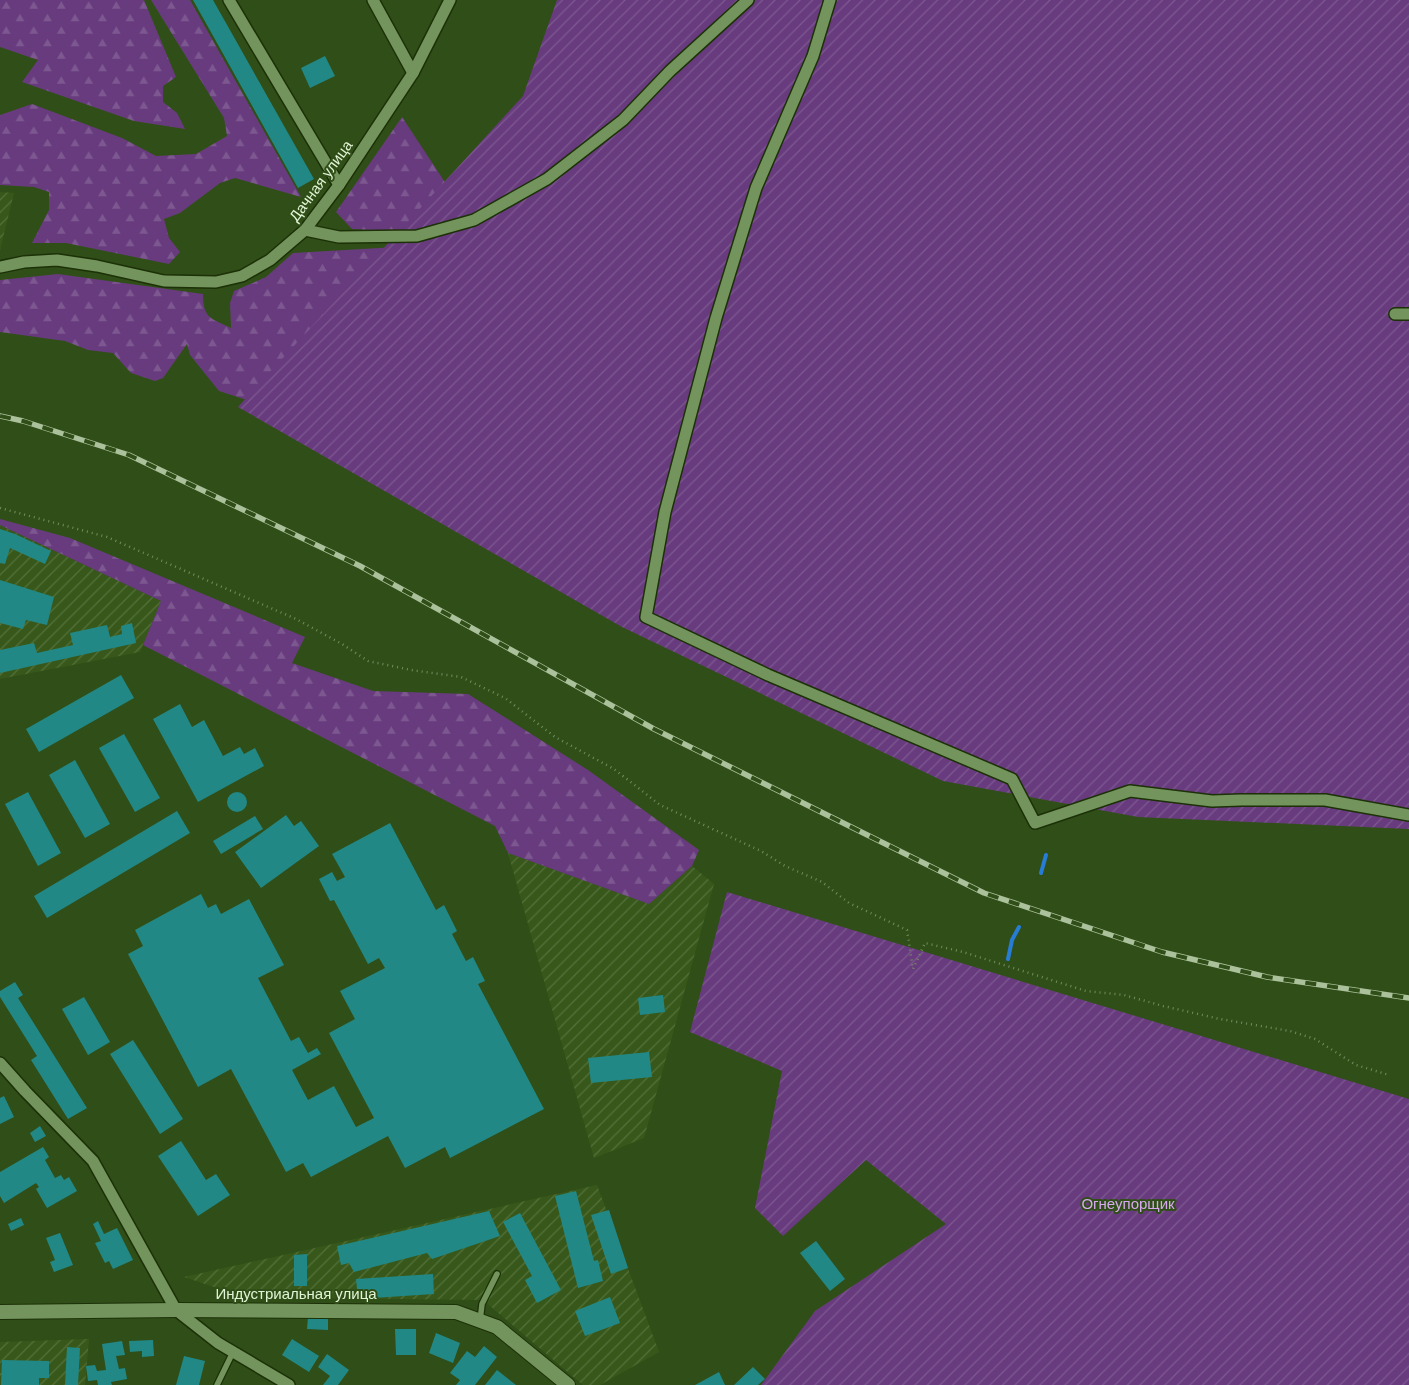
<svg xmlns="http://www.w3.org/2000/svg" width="1409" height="1385" viewBox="0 0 1409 1385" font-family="'DM Sans',sans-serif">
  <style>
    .industrial { fill: url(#industrial-furrows) }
    .forest { fill: url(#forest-firs) }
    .garden { fill: url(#garden-furrows) }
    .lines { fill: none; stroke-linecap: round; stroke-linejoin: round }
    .stream { stroke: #277dd6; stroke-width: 4 }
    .building { fill: #228886 }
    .service-casing { stroke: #1c3107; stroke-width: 8 }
    .minor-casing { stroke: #1c3107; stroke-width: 14 }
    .tertiary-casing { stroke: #1c3107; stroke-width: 16 }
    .path { stroke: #738c5f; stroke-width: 2.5; stroke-dasharray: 1 4; stroke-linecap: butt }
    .service { stroke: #73945c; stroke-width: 5.5 }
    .minor { stroke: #73945c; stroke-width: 11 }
    .tertiary { stroke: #73945c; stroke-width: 14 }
    .rail-casing { stroke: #abc19b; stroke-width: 5.5 }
    .rail { stroke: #304e17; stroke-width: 4; stroke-dasharray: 11; stroke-linecap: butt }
    .labels { text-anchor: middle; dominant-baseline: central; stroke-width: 4; stroke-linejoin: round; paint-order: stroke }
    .street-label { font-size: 15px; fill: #e2f4d6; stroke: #304e17 }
    .park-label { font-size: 15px; fill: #d8a9f2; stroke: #304e17 }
  </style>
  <defs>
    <pattern id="industrial-furrows" width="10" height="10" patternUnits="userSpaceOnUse" patternTransform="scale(1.25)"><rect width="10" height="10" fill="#37581a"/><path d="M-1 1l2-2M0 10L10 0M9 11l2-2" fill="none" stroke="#54713b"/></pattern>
    <pattern id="forest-firs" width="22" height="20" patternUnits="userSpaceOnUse" patternTransform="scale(1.25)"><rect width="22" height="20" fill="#683b7f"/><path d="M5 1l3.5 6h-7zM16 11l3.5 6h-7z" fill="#7d5890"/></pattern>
    <pattern id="garden-furrows" width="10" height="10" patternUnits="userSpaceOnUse" patternTransform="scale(1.25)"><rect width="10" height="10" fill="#683b7f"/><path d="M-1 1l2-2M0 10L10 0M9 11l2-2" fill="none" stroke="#7d5890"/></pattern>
  </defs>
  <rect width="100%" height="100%" fill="#304e17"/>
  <g class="industrial">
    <path d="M0 192 14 193 0 250Z"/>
    <path d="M0 525 161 601 140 652 0 679Z"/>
    <path d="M508 853 649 904 692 866 714 884 644 1138 594 1158Z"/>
    <path d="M597 1185 659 1352 600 1385H583L483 1300 244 1297 184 1277Z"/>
    <path d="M89 1339 85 1385H0V1342Z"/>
  </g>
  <g class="forest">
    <path d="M0 0H144L176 77 163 86V102L177 113 185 129 134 121 22 82 38 60 0 47Z"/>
    <path d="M151 0H190L301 197 235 178 220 183 180 213 164 219 169 238 180 252 169 264 66 243H32L49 210V192L34 187 0 185V115L32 104 122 138 156 156 196 154 227 136 224 118Z"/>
    <path d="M402 117 456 199 406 232 352 229 336 212Z"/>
    <path d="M466 243 253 402 219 391 190 355 187 344 163 378 155 381 131 373 113 353 88 350 65 341 0 332V280L58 274 203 294C203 319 211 318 231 328L230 303 234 291 266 277 293 253Z"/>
    <path d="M0 519 70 538 305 637 292 663 373 691 468 694 588 770 699 850 692 866 649 904 508 853 495 826 143 645 161 601 0 525Z"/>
  </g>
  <g class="garden">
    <path d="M557 0H1409V829L1138 817 943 781 622 627 238 407 523 96Z"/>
    <path d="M727 892 1409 1099V1385H761L815 1311 946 1224 866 1160 783 1236 755 1208 782 1071 690 1032Z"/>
  </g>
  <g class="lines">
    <g class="stream">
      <path d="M1041 873 1046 855"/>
      <path d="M1008 959 1012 940 1019 927"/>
    </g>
  </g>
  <g class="building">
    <path d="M193 0H213L314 179 298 188Z"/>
    <path d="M325 56 335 76 310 88 301 68Z"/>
    <path d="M0 529 15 534 51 551 45 564 10 548 5 564 0 563Z"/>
    <path d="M0 580 54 597 47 625 26 620 23 629 0 623Z"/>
    <path d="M132 623 136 643 0 673V650L34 643 37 653 73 645 70 633 107 625 110 637 122 634 121 626Z"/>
    <path d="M121 675 134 698 39 752 26 729Z"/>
    <path d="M180 704 192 727 204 720 223 756 240 747 244 754 255 748 264 766 198 802 153 719Z"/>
    <path d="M124 734 160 798 135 812 99 748Z"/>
    <path d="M75 760 110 824 85 838 49 775Z"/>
    <path d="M28 792 61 853 38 866 5 804Z"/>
    <circle cx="237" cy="802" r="10"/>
    <path d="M177 811 190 833 47 918 34 896Z"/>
    <path d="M286 815 294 826 301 821 319 846 261 888 235 852Z"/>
    <path d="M255 816 263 829 221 854 213 841Z"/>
    <path d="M390 823 436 910 444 905 457 931 452 934 466 961 473 957 485 981 478 984 544 1109 450 1158 445 1147 405 1168 388 1136 311 1177 303 1163 286 1172 231 1069 198 1087 128 954 143 946 135 930 201 894 208 908 216 904 221 914 249 899 284 965 258 978 291 1041 299 1037 308 1053 317 1048 321 1054 292 1070 308 1100 334 1086 356 1127 374 1118 329 1033 355 1019 340 991 385 968 379 958 368 964 334 900 330 901 319 879 332 872 337 881 345 877 332 854Z"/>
    <path d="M15 982 23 995 18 998 87 1108 68 1119 31 1060 37 1056 0 997V991Z"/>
    <path d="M663 995 665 1012 640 1015 638 998Z"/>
    <path d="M84 997 110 1042 88 1055 62 1009Z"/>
    <path d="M133 1040 183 1119 160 1134 110 1054Z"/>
    <path d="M649 1052 652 1077 591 1083 588 1058Z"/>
    <path d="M4 1096 14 1117 0 1124V1098Z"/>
    <path d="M40 1126 46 1136 35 1142 30 1133Z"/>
    <path d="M181 1141 206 1180 216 1174 230 1195 198 1216 158 1156Z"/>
    <path d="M43 1147 49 1157 45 1160 55 1178 61 1175 64 1180 69 1177 77 1191 47 1208 36 1189 39 1187 36 1183 4 1203 0 1196V1172Z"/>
    <path d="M576 1191 594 1261 598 1260 603 1281 578 1288 555 1196Z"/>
    <path d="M609 1210 628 1268 611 1274 591 1215Z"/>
    <path d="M489 1211 500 1236 432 1259 427 1253 354 1272 349 1263 341 1265 337 1246Z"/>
    <path d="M520 1213 561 1290 537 1303 525 1280 532 1276 503 1222Z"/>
    <path d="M21 1218 24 1225 11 1231 8 1224Z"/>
    <path d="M98 1221 104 1234 117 1228 133 1260 113 1269 109 1261 105 1263 95 1243 101 1241 93 1224Z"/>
    <path d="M60 1233 73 1265 54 1272 50 1262 55 1260 46 1238Z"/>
    <path d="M816 1241 845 1279 830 1291 800 1253Z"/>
    <path d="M307 1254V1286H294V1255Z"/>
    <path d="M433 1274 434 1294 358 1299 356 1279Z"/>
    <path d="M610 1297 620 1323 585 1336 575 1311Z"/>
    <path d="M308 1317 328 1318V1330L307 1329Z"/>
    <path d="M395 1329H416V1355H396Z"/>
    <path d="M436 1333 460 1343 453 1363 429 1353Z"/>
    <path d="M292 1339 319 1356 309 1372 282 1355Z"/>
    <path d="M153 1340 154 1356 142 1357V1351L130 1352 129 1341Z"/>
    <path d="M122 1341 125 1355 116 1356 119 1369 125 1368 127 1379 111 1382 112 1385H98L97 1380 88 1381 86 1366 95 1365 97 1371 106 1370 102 1344Z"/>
    <path d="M484 1346 497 1357 475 1385H456L460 1380 450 1373 467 1351 475 1357Z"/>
    <path d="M67 1347 80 1348 78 1385H65Z"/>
    <path d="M327 1354 349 1370 338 1385H323L330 1376 318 1367Z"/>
    <path d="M184 1356 205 1361 199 1385H176Z"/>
    <path d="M2 1360 49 1361V1378H39V1385H1Z"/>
    <path d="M753 1367 765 1379 758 1385H734Z"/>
    <path d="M497 1370 516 1385H485Z"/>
    <path d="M719 1372 725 1385H695Z"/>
  </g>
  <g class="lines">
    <defs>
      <g id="service">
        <path d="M480 1321 482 1304 497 1274"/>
        <path d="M217 1385 233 1352"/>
      </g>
      <g id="minor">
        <path d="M229 0 339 185"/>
        <path d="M373 0 413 73"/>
        <path d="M830 0 813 56 756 188 716 318 665 512 646 617 768 675 1012 779 1035 823 1130 791 1212 801 1241 800H1325L1409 815"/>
        <path d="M305 230 339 237 417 236 474 220 547 179 623 120 670 71 748 0"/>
        <path d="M0 267 24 262 57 260 97 266 164 281 216 282 242 276 270 260 305 230 339 185 413 73 450 0"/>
        <path d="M1395 314H1409"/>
        <path d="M0 1063 25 1091 93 1161 176 1310 218 1343 289 1385"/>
      </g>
      <path id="tertiary" d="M0 1312 176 1310 456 1312 497 1327 568 1385"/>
    </defs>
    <use href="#service" class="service-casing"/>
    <use href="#minor" class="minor-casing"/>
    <use href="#tertiary" class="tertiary-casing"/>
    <path class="path" d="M0 508 107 537 296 619 342 644 368 661 411 670 461 677 505 698 555 737 614 769 660 805 761 851 785 866 822 882 849 903 907 930 913 969 925 943 963 952 1086 991 1124 995 1163 1006 1220 1019 1290 1031 1315 1039 1356 1065 1389 1075"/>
    <use href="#service" class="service"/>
    <use href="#minor" class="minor"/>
    <use href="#tertiary" class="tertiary"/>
    <defs>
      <path id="rail" d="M0 416 23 421 129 455 360 566 654 729 984 893 1162 952 1267 977 1409 998"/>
    </defs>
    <use href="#rail" class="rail-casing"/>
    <use href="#rail" class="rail"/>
  </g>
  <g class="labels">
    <g class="street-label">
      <text transform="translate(321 181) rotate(-54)">Дачная улица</text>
      <text x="296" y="1294">Индустриальная улица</text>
    </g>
    <g class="park-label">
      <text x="1128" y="1204">Огнеупорщик</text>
    </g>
  </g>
</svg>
